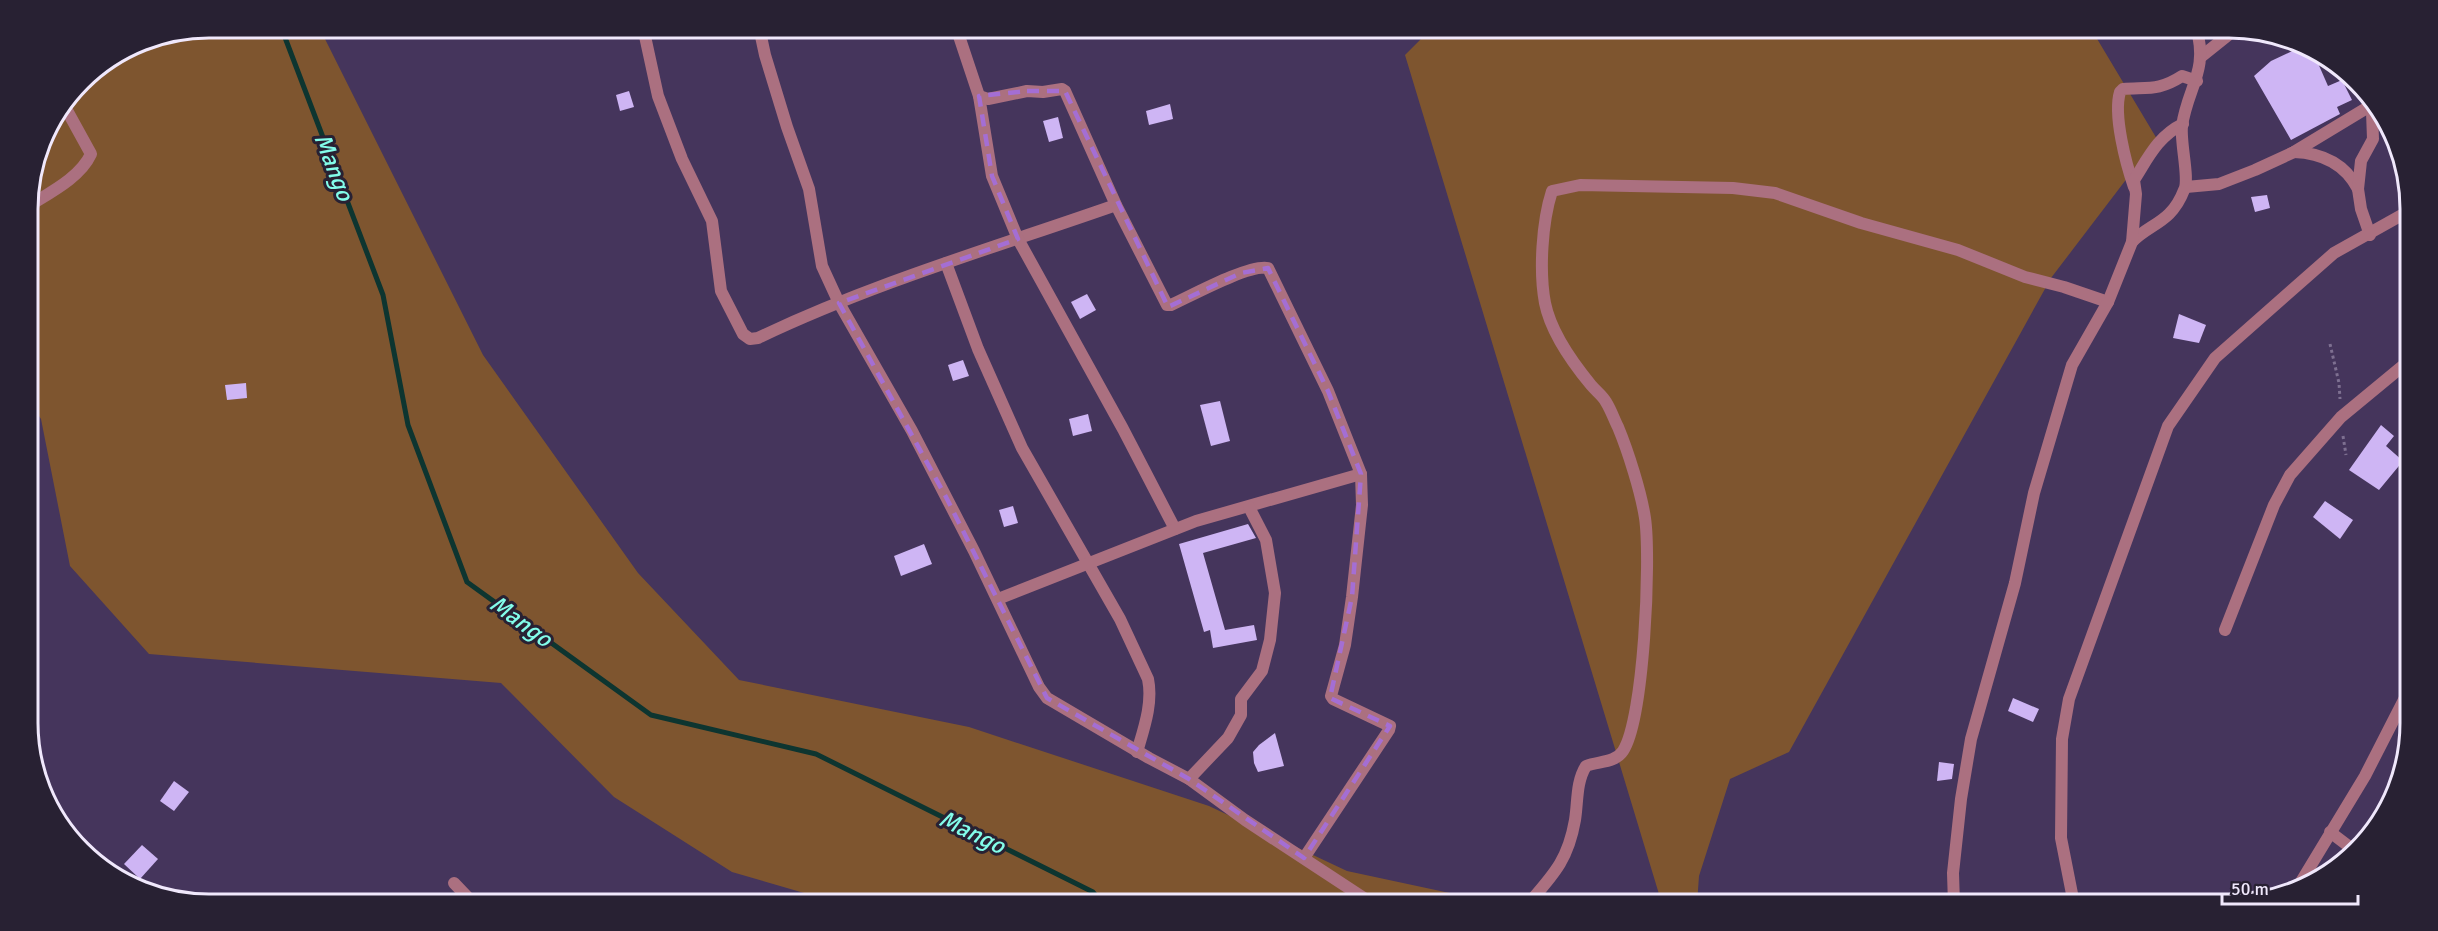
<svg xmlns="http://www.w3.org/2000/svg" width="2438" height="931" viewBox="0 0 2438 931" font-family="Signika,sans-serif">
  <style>
    .green { fill: #7e552f }
    .lines { fill: none; stroke-linecap: round; stroke-linejoin: round }
    .stream { stroke: #0d3530; stroke-width: 5 }
    .building { fill: #ceb5f4 }
    .path { stroke: #7e7091; stroke-width: 3; stroke-dasharray: 3 3; stroke-linecap: butt }
    .minor { stroke: #ab7080; stroke-width: 12 }
    .marked { fill: none; stroke: #a46ed4; stroke-width: 4.5; stroke-dasharray: 12 8; stroke-linejoin: round }
    .labels { text-anchor: middle; dominant-baseline: central; stroke-width: 6; stroke-linejoin: round; paint-order: stroke }
    .water-label { font-size: 24px; font-style: italic; fill: #83fdea; stroke: #282133 }
    .rim { fill: none; stroke: #f0e8fc; stroke-width: 3 }
  </style>
  <rect width="100%" height="100%" fill="#45355c"/>
  <g class="green">
    <path d="M209 27H319L483 355 638 573 739 680 969 727 1209 806 1347 871 1487 901 1486 904H842L732 872 614 797 501 683 149 654 70 566 41 419 29 401 27 196 46 129 89 72 139 41Z"/>
    <path d="M1433 27H2090L2157 139 2051 278 1789 752 1730 779 1699 876 1697 904H1662L1405 55Z"/>
  </g>
  <g class="lines">
    <path class="stream" d="M281 27 383 295 408 425 467 582 651 715 816 754 1093 892 1103 904"/>
  </g>
  <g class="building">
    <path d="M2303 46 2314 54 2328 86 2342 80 2352 100 2337 107 2340 114 2291 140 2254 76 2271 61Z"/>
    <path d="M629 91 634 107 620 111 616 95Z"/>
    <path d="M1170 104 1173 119 1149 125 1146 111Z"/>
    <path d="M1058 117 1063 138 1049 142 1043 121Z"/>
    <path d="M2267 195 2270 208 2255 212 2251 197Z"/>
    <path d="M1087 294 1096 310 1080 319 1071 302Z"/>
    <path d="M2179 314 2206 325 2199 343 2173 338Z"/>
    <path d="M963 360 969 376 953 381 948 365Z"/>
    <path d="M246 383 247 398 227 400 225 385Z"/>
    <path d="M1220 401 1230 441 1211 446 1200 405Z"/>
    <path d="M1088 414 1092 431 1073 436 1069 419Z"/>
    <path d="M2381 425 2394 436 2386 446 2403 461 2379 490 2349 470Z"/>
    <path d="M2325 501 2353 520 2340 539 2313 517Z"/>
    <path d="M1013 506 1018 523 1004 527 999 510Z"/>
    <path d="M1248 524 1256 538 1203 553 1225 630 1254 625 1257 640 1213 648 1210 630 1204 632 1179 544Z"/>
    <path d="M924 544 932 564 901 576 894 556Z"/>
    <path d="M2013 698 2039 709 2033 722 2008 711Z"/>
    <path d="M1275 733 1284 766 1258 772 1254 763 1253 752 1259 745Z"/>
    <path d="M1939 762 1954 764 1952 779 1937 781Z"/>
    <path d="M174 781 189 792 174 811 160 801Z"/>
    <path d="M142 845 158 859 140 879 124 864Z"/>
  </g>
  <g class="lines">
    <g class="path">
      <path d="M2330 344 2339 383 2340 399"/>
      <path d="M2343 436 2346 455"/>
    </g>
    <g class="minor">
      <path d="M643 27 658 96 682 159 712 221 721 291 743 334 750 339 758 338C873 283 996 247 1116 205"/>
      <path d="M759 27 765 55 787 127 809 189 822 266 839 303 912 431 974 551 1039 687 1047 698 1149 758 1189 779 1245 820 1373 904"/>
      <path d="M956 27 979 96 992 176 1018 239 1123 429 1175 529"/>
      <path d="M2202 56 2237 28"/>
      <path d="M979 96 988 99 1027 91 1043 92 1062 89 1065 91 1116 205 1167 305H1171C1191 296 1249 264 1268 268L1328 391 1361 474 1362 505 1352 597 1345 645 1331 696 1333 699 1390 726 1389 730 1304 858"/>
      <path d="M2294 152C2322 153 2345 164 2358 189"/>
      <path d="M2134 187C2126 164 2113 115 2120 92L2123 89C2148 87 2159 91 2182 76L2197 81"/>
      <path d="M2186 187 2219 184 2255 170 2294 152 2375 103"/>
      <path d="M27 207C49 193 80 178 91 154L64 105"/>
      <path d="M2370 235 2361 209 2358 189 2361 161 2373 139 2372 112 2377 107"/>
      <path d="M2132 242C2143 230 2158 225 2169 214 2175 208 2181 198 2184 190 2190 180 2180 143 2182 126 2188 86 2209 71 2196 27"/>
      <path d="M946 263 978 349 1022 448 1120 619 1148 679C1153 703 1144 728 1137 752"/>
      <path d="M2410 551V550"/>
      <path d="M998 599 1196 521 1361 474"/>
      <path d="M2225 630 2274 505 2290 475 2341 417 2410 360"/>
      <path d="M1189 779 1228 738 1241 715V699L1262 671 1270 640 1275 593 1266 540 1249 507"/>
      <path d="M2330 832 2355 851"/>
      <path d="M454 883 474 904"/>
      <path d="M2296 890 2365 776 2411 686"/>
      <path d="M1528 904C1554 874 1568 860 1575 820 1578 801 1576 782 1586 766 1599 761 1615 763 1623 751 1644 719 1651 559 1645 518 1641 492 1628 451 1618 427 1614 419 1611 410 1606 402 1603 396 1596 391 1591 385 1572 362 1551 333 1545 303 1539 271 1542 222 1552 191L1580 185 1733 188 1775 193 1861 223 1958 250 2025 277 2064 287 2108 302"/>
      <path d="M1954 904 1953 873 1961 799 1971 739 2015 583 2034 493 2072 365 2108 302 2132 242 2136 194 2134 180C2148 158 2158 136 2183 124"/>
      <path d="M2074 904 2061 838 2062 739 2069 699 2168 426 2215 358 2334 253 2409 211"/>
    </g>
  </g>
  <path class="marked" d="M1027 91H1065L1168 307 1241 273 1268 268 1328 391 1361 474 1352 597 1330 698 1390 726 1304 858 1189 779 1047 698 946 497 839 303 1018 239 992 176 979 96Z"/>
  <g class="labels">
    <g class="water-label">
      <text transform="translate(334 167) rotate(69)">Mango</text>
      <text transform="translate(521 621) rotate(36)">Mango</text>
      <text transform="translate(972 832) rotate(26)">Mango</text>
    </g>
  </g>
  <path d="M0 0H2438V931H0ZM209 38H2229A171 171 0 0 1 2400 209V723A171 171 0 0 1 2229 894H209A171 171 0 0 1 38 723V209A171 171 0 0 1 209 38Z" fill="#282133" fill-rule="evenodd"/>
  <path class="rim" d="M209 38H2229A171 171 0 0 1 2400 209V723A171 171 0 0 1 2229 894H209A171 171 0 0 1 38 723V209A171 171 0 0 1 209 38Z"/>
  <path d="M2222 895v9h136v-9" fill="none" stroke="#f0e8fc" stroke-width="3"/>
  <text x="2231" y="895" font-size="18" fill="#f0e8fc" stroke="#282133" stroke-width="4.5" paint-order="stroke">50 m</text>
</svg>
